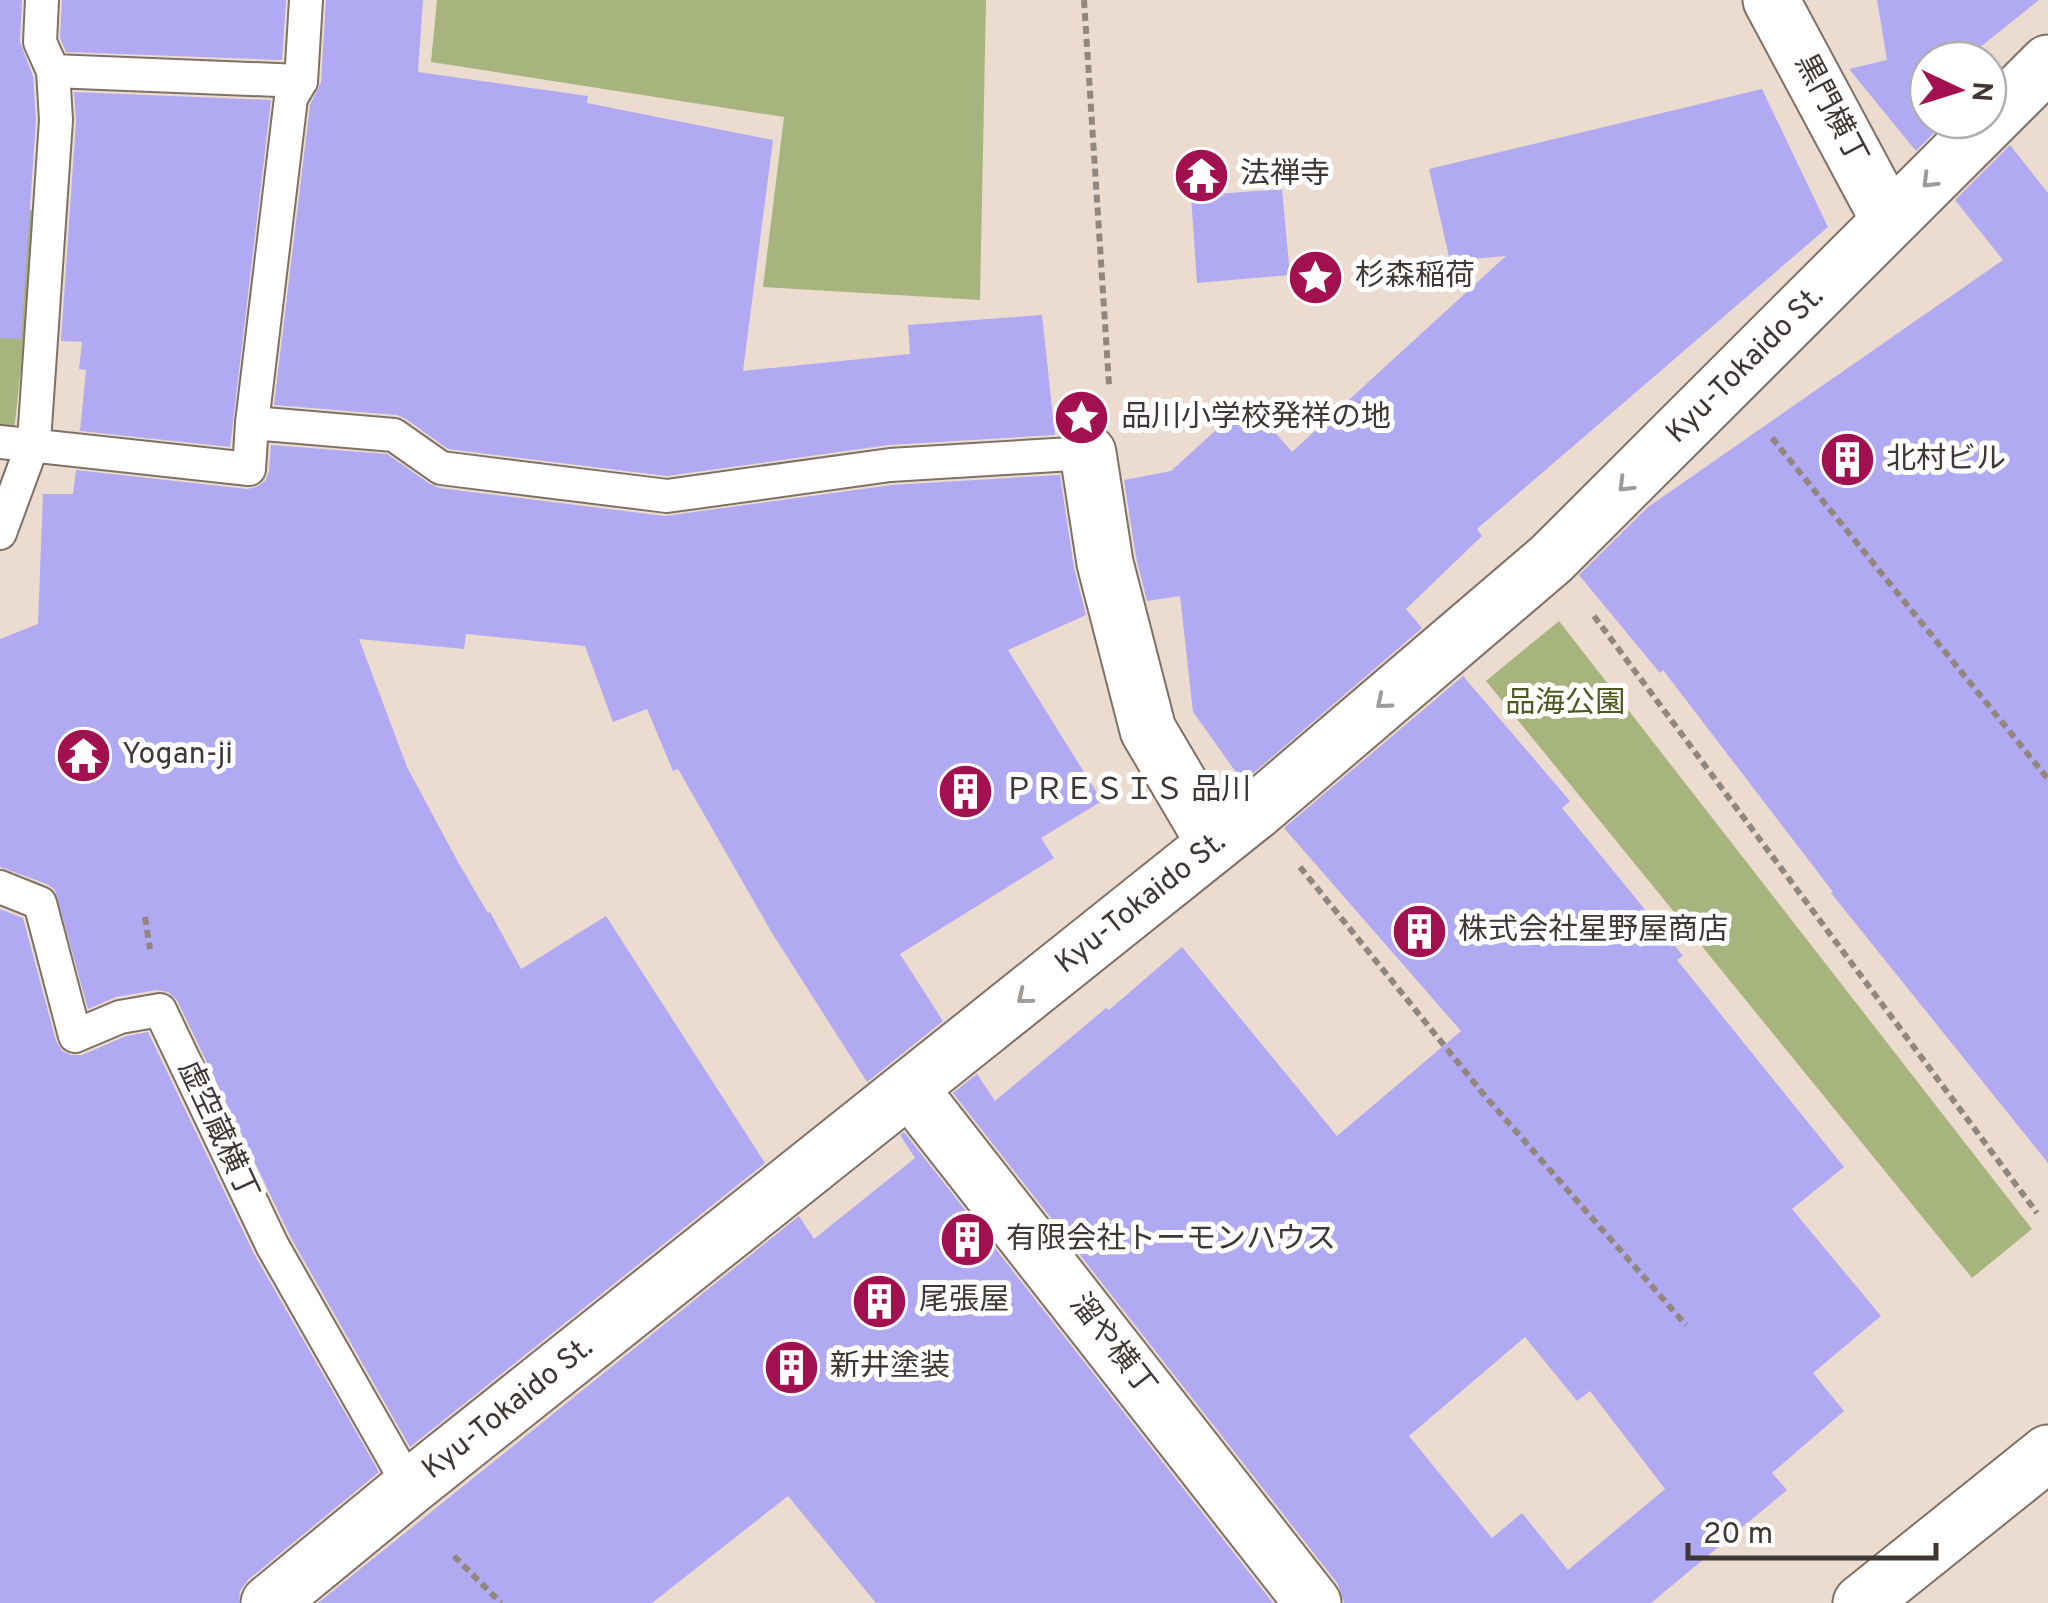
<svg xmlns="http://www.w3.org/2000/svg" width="2048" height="1603" viewBox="0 0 2048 1603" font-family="Overpass,'Noto Sans JP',sans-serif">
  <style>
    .green { fill: #a8b47d }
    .building { fill: #b1aaf2; fill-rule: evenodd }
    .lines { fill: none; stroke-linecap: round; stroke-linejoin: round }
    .lane-casing { stroke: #7f7166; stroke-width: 36 }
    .street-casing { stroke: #7f7166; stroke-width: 59 }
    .secondary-casing { stroke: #7f7166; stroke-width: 59 }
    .path { stroke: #92877f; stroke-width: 6; stroke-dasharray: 8 5; stroke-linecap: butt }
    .lane { stroke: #fff; stroke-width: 32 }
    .street { stroke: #fff; stroke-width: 55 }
    .secondary { stroke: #fff; stroke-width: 55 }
    .oneway { stroke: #9e9b99 }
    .labels { text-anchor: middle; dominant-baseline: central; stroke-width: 10; stroke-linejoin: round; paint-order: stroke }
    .street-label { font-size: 30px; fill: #3e3733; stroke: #fff }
    .poi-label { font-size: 30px; fill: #3e3733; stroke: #fff; text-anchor: start }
    .park-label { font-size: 30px; fill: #4e5821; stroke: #fff }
  </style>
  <rect width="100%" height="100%" fill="#ecdcd0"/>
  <g class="green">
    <path d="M437 0H986L980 300 763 287 784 117 431 62Z"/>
    <path d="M0 207 38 211 14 432 0 431Z"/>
    <path d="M1559 621 2032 1229 1972 1278 1486 681Z"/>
  </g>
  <g class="building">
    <path d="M0 0H22L20 42 33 76 36 120 21 339 0 338Z"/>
    <path d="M62 0H286L282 60 66 52 60 38Z"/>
    <path d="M326 0H423L418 72 588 96 587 103 773 140 743 371 910 354 908 325 1042 315 1055 435 889 445 667 476 448 449 406 419 397 415 274 405 310 105 321 82Z"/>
    <path d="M1877 0H2039L1964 60H1928V120H1947L1916 151 1849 69 1887 60Z"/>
    <path d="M1762 89 1828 227 1477 529 1482 536 1406 609 1422 628 1243 782 1193 712 1180 596 1147 601 1136 557 1124 480 1171 471 1248 401 1292 452 1506 256 1450 261 1429 169Z"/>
    <path d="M74 92 271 100 230 447 80 431 86 370 79 369 82 342 61 341 76 121Z"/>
    <path d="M2010 145 2048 193V1163L1831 893 1833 892 1663 670 1660 673 1579 575 1648 507 2003 260 1955 200Z"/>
    <path d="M1282 189 1290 275 1197 283 1191 196Z"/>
    <path d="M271 445 387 454 430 484 439 488 665 516 892 485 1060 475 1074 568 1086 615 1008 650 1102 801 1041 838 1054 858 900 954 943 1021 867 1082 772 933 678 769 673 771 647 709 613 722 585 646 466 634 464 649 359 639 407 767 458 862 488 913 490 912 521 969 606 916 765 1163 410 1447 290 1236 177 1000 168 992 157 990 116 997 88 1009 55 890 47 884 0 867V639L38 624 43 494H73L76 470 247 489 256 487 265 481 269 471Z"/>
    <path d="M1463 676 1570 801 1562 808 1683 956 1677 960 1844 1167 1792 1209 1881 1316 1813 1373 1844 1411 1772 1473 1787 1490 1651 1603H1344L1338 1584 953 1093 977 1074 995 1101 1106 1008 1109 1010 1182 947 1337 1136 1461 1031 1284 828ZM1525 1337 1577 1401 1590 1391 1665 1489 1568 1570 1522 1513 1492 1538 1409 1436Z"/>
    <path d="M0 909 23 918 56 1041 62 1051 71 1055H82L126 1036 148 1032 254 1254 379 1472 249 1579 240 1591 239 1603H0Z"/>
    <path d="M904 1132 1273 1603H876L788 1496 652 1603H318L799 1216 814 1239 915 1158 900 1135Z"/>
  </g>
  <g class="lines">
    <defs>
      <g id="lane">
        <path d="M53 71 301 81"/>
        <path d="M252 423 291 98 301 81 306 0"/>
        <path d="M0 442 249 469 252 423 394 435 441 468 667 496 890 465 1088 453"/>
        <path d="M0 533 32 446 35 427 56 120 53 71 40 42 42 0"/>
        <path d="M0 887 40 903 75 1036 120 1017 160 1010 272 1245 410 1487"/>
      </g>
      <g id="street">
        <path d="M1771 0 1889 220"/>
        <path d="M1088 453 1105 563 1148 730 1214 842"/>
        <path d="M910 1089 1313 1603"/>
      </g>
      <g id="secondary">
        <path id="s1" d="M269 1603 410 1487 1255 812 1551 559 2048 63"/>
        <path d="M1861 1603 2048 1453"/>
      </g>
    </defs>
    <use href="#lane" class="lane-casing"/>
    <use href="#street" class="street-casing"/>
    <use href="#secondary" class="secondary-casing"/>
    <g class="path">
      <path d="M1084 0 1109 385"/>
      <path d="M1772 438 2048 779"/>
      <path d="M1594 616 2037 1213"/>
      <path d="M1300 867 1485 1096 1686 1325"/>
      <path d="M145 917 150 949"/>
      <path d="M454 1556 501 1603"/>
    </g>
    <use href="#lane" class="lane"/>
    <use href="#street" class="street"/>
    <use href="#secondary" class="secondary"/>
  </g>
  <defs><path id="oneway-chevron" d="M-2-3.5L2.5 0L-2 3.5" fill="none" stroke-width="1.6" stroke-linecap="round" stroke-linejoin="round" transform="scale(2.5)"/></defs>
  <g class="oneway">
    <use href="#oneway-chevron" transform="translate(1929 181) rotate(135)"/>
    <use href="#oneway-chevron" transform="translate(1625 485) rotate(135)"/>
    <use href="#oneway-chevron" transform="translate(1383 702) rotate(140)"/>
    <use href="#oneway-chevron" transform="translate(1024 997) rotate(141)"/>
  </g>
  <defs>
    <symbol id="temple-disc" viewBox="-11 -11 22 22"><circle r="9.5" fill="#a31050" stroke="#fff"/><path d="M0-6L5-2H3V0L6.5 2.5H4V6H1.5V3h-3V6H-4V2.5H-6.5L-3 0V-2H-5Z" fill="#fff"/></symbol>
    <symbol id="sight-disc" viewBox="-11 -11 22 22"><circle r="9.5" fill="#a31050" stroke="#fff"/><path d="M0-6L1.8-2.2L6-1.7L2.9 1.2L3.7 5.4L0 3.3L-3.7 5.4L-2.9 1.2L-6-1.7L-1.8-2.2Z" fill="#fff"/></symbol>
    <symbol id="building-disc" viewBox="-11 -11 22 22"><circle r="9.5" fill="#a31050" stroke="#fff"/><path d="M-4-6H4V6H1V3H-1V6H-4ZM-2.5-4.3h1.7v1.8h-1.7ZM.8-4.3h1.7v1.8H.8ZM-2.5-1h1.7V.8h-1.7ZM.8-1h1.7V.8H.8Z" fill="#fff"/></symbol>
  </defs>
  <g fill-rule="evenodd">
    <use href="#temple-disc" x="1170" y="144" width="63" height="63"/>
    <use href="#sight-disc" x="1284" y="246" width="63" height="63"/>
    <use href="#sight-disc" x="1050" y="386" width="63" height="63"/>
    <use href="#building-disc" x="1816" y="428" width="63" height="63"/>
    <use href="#temple-disc" x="52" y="724" width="63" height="63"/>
    <use href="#building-disc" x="934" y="760" width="63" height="63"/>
    <use href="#building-disc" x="1388" y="900" width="63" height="63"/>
    <use href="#building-disc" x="936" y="1208" width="63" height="63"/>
    <use href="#building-disc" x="848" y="1270" width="63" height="63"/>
    <use href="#building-disc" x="760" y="1336" width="63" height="63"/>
  </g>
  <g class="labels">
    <g class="street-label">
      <text transform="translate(1830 110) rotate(62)">黒門横丁</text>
      <text stroke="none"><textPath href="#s1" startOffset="1928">Kyu-Tokaido St.</textPath></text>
      <text stroke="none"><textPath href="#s1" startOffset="1118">Kyu-Tokaido St.</textPath></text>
      <text transform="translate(217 1131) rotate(65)">虚空蔵横丁</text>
      <text transform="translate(1112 1346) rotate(52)">溜や横丁</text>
      <text stroke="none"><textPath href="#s1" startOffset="308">Kyu-Tokaido St.</textPath></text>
    </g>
    <g class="poi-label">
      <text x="1240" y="175">法禅寺</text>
      <text x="1355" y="277">杉森稲荷</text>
      <text x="1121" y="418">品川小学校発祥の地</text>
      <text x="1886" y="460">北村ビル</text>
      <text x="122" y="755">Yogan-ji</text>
      <text x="1004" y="791">ＰＲＥＳＩＳ 品川</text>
      <text x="1458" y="931">株式会社星野屋商店</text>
      <text x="1006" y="1240">有限会社トーモンハウス</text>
      <text x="919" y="1301">尾張屋</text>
      <text x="830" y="1367">新井塗装</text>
    </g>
    <g class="park-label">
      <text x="1565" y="704">品海公園</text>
    </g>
  </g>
  <g transform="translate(1958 90) rotate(94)"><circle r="48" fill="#ffffff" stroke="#b2afad" stroke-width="2.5"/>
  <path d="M0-8L18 38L0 25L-18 38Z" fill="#a31050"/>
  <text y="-15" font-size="28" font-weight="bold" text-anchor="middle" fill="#3e3733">N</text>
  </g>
  <path d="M1688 1543v15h248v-15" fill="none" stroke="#3e3733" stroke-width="5"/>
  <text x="1703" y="1543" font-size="30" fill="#3e3733" stroke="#ffffff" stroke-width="8" paint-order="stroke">20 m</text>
</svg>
